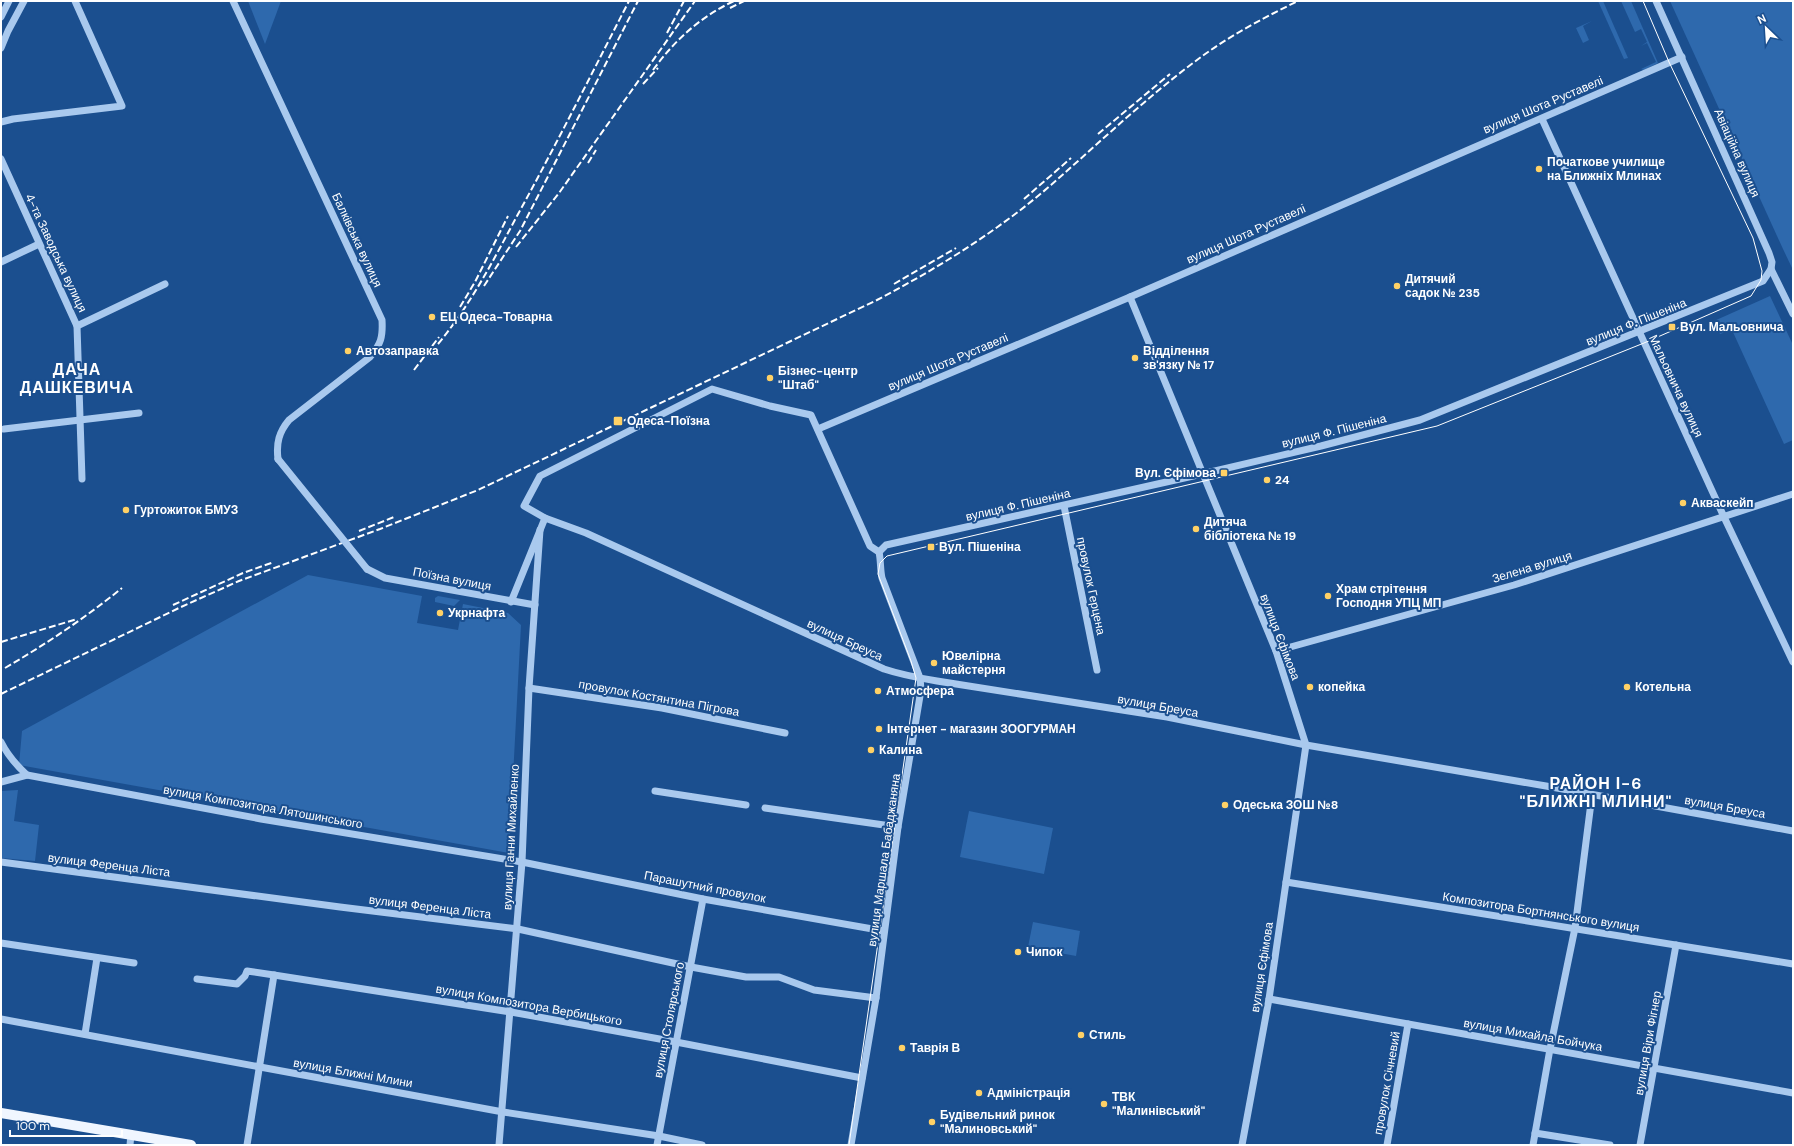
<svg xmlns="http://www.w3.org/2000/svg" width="1794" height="1146" viewBox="0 0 1794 1146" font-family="'DM Sans',sans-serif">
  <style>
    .green { fill: #2e69ad }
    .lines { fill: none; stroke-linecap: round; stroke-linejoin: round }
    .minor { stroke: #a9c9ee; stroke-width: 7 }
    .major { stroke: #f0f6ff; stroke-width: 10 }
    .tram { stroke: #fff; stroke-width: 1 }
    .rail { stroke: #fff; stroke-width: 2; stroke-dasharray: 7 3; stroke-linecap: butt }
    .minor-bridge { stroke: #a9c9ee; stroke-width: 7 }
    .poi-dot { fill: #ffd166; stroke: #1b4f8f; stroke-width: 1.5 }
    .labels { text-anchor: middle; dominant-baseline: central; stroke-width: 4; stroke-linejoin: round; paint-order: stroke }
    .street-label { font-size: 12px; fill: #fff; stroke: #1b4f8f }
    .poi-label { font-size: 12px; font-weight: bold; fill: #fff; stroke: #1b4f8f; text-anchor: start }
    .district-label { font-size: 16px; font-weight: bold; letter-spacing: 1px; fill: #fff; stroke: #1b4f8f }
  </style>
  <rect width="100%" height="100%" fill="#1b4f8f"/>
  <g class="green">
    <path d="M248 1H281L265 44Z"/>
    <path d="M1598 1H1603L1628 58 1624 59Z"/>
    <path d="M1621 1H1631L1658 63 1644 70 1641 69 1656 62 1647 43 1641 46 1647 42 1641 29 1635 32Z"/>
    <path d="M1670 1H1793V270L1783 249Z"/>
    <path d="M1592 21 1583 26 1589 40 1583 43 1576 28Z"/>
    <path d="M1770 296 1793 345V440L1784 444 1732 330 1720 334 1714 321Z"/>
    <path d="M308 575 422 596 417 623 458 630 463 604 508 613 521 625 509 853 19 765 22 731Z"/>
    <path d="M438 596 460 600 454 606 435 602V598Z"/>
    <path d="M18 790 14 821 39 825 35 861 1 858V791Z"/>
    <path d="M969 811 1053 828 1044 874 960 857Z"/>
    <path d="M1033 922 1080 931 1076 956 1028 947Z"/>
  </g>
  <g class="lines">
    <g class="minor">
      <path d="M233 1 382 320C383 337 381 344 370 357L289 420C279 432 276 443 278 459"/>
      <path d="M1656 1 1769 253 1772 262 1771 269 1793 314"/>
      <path d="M1 17 9 1"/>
      <path d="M1 48 8 31 24 1"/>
      <path d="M1542 119 1724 517 1793 662"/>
      <path d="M1 122 13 119 122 106 75 1"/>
      <path d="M1 159 77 326 82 479"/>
      <path d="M1 262 39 244"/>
      <path d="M1130 297 1276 651 1306 745 1269 999 1242 1145"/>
      <path d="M77 326 165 284"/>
      <path d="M4 429 139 413"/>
      <path d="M818 429 1130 297 1682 57"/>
      <path d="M1064 506 1097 670"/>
      <path d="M879 552 886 545 1202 474 1321 446 1420 420 1763 281 1771 269"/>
      <path d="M367 569 385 578 535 605"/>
      <path d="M511 602 545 518"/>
      <path d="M1276 651 1514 585 1793 494"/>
      <path d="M529 688 662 708 785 733"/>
      <path d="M1 742C8 756 16 765 27 775"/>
      <path d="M1 782 27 775 261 819 522 862 703 899 884 931"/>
      <path d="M655 791 746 805"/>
      <path d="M765 808 898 827"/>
      <path d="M1 862 340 907 518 929 691 967 746 977H779L814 990 876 998"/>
      <path d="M1286 882 1793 964"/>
      <path d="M1 943 134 963"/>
      <path d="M197 979 237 984 245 976 247 971 274 975 511 1012 676 1042 862 1078"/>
      <path d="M1269 999 1793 1093"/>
      <path d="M1 1019 503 1112 659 1136 702 1145"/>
      <path d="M85 1034 97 958"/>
      <path d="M1535 1133 1610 1145"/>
      <path d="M130 1145 131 1134"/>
      <path d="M247 1145 274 975"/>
      <path d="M499 1145 522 862 529 688 540 530"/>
      <path d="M657 1145 703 899"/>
      <path d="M851 1145 876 998 898 827 921 690 920 678 882 578C880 569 881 561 879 552L870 546 811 415 770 406 712 389 540 476 524 506 545 518 586 533 884 669C902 675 919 678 937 681L1167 717 1306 745 1546 786 1793 831"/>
      <path d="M1387 1145 1408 1024"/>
      <path d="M1533 1145 1550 1049 1575 928 1592 795"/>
      <path d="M1640 1145 1676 945"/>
    </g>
    <path class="major" d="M1 1113 191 1145"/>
    <path class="tram" d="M849 1145 916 678 911 661 878 574 880 563 887 556 1437 426 1644 343 1751 296 1761 280 1762 271 1753 238 1669 62 1643 1"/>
    <g class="rail">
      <path d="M730 8 744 1"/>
      <path d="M667 33 684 1"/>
      <path d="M653 70C675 40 700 17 734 1"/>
      <path d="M643 84 658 68"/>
      <path d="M1098 134 1170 74"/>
      <path d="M588 163 596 150"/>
      <path d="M1024 199 1071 158"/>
      <path d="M516 247 559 193 695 1"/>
      <path d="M894 284 956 248"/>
      <path d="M484 286 520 231 638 1"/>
      <path d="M460 307 475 282 508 216"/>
      <path d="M438 344C471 304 493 261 517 216 556 145 592 73 629 1"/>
      <path d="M414 370 439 337"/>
      <path d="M359 531 394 517"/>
      <path d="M173 605 243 573 274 562"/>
      <path d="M1 642 77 619"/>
      <path d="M5 668C46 644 85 618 122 588"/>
      <path d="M1 694 181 607 239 581 380 529 478 490 877 300C938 268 998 231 1051 185 1100 142 1148 96 1201 57 1231 35 1265 17 1298 1"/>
    </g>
    <path class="minor-bridge" d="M278 459 367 569"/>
  </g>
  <g class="poi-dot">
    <circle cx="1539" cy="169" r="4"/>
    <circle cx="1397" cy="286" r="4"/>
    <circle cx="432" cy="317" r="4"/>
    <rect x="1668" y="323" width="8" height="8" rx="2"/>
    <circle cx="348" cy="351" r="4"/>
    <circle cx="1135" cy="358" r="4"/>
    <circle cx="770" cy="378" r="4"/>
    <rect x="613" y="416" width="10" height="10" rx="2"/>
    <rect x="1220" y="469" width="8" height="8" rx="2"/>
    <circle cx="1267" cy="480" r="4"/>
    <circle cx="1683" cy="503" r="4"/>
    <circle cx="126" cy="510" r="4"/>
    <circle cx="1196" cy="529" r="4"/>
    <rect x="927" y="543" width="8" height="8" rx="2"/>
    <circle cx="1328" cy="596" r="4"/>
    <circle cx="440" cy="613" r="4"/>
    <circle cx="934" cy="663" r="4"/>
    <circle cx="1310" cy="687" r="4"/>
    <circle cx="1627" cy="687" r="4"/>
    <circle cx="878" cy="691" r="4"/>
    <circle cx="879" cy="729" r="4"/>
    <circle cx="871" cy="750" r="4"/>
    <circle cx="1225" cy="805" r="4"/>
    <circle cx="1018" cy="952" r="4"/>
    <circle cx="1081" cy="1035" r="4"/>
    <circle cx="902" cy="1048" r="4"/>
    <circle cx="979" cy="1093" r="4"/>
    <circle cx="1104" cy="1104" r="4"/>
    <circle cx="932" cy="1122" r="4"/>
  </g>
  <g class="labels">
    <g class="street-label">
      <text transform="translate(1543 105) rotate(-23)">вулиця Шота Руставелі</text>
      <text transform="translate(1737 153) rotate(66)">Авіаційна вулиця</text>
      <text transform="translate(1246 234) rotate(-24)">вулиця Шота Руставелі</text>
      <text transform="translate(357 240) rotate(65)">Балківська вулиця</text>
      <text transform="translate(56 253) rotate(65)">4-та Заводська вулиця</text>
      <text transform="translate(1636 322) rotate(-22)">вулиця Ф. Пішеніна</text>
      <text transform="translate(948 362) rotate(-23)">вулиця Шота Руставелі</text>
      <text transform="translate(1676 386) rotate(65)">Мальовнича вулиця</text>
      <text transform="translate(1334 431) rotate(-14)">вулиця Ф. Пішеніна</text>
      <text transform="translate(1018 505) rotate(-13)">вулиця Ф. Пішеніна</text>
      <text transform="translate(1532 567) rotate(-17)">Зелена вулиця</text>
      <text transform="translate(452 579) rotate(11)">Поїзна вулиця</text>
      <text transform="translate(1091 586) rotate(78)">провулок Герцена</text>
      <text transform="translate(1280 637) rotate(69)">вулиця Єфімова</text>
      <text transform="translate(845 640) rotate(25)">вулиця Бреуса</text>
      <text transform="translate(659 698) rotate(10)">провулок Костянтина Пігрова</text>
      <text transform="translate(1158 706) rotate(10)">вулиця Бреуса</text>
      <text transform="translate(263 807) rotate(10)">вулиця Композитора Лятошинського</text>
      <text transform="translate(1725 807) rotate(10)">вулиця Бреуса</text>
      <text transform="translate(511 837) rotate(-87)">вулиця Ганни Михайленко</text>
      <text transform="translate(884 860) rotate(-82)">вулиця Маршала Бабаджаняна</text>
      <text transform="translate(109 865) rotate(7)">вулиця Ференца Ліста</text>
      <text transform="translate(705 887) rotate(11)">Парашутний провулок</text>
      <text transform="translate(430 907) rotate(7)">вулиця Ференца Ліста</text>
      <text transform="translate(1541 912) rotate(9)">Композитора Бортнянського вулиця</text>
      <text transform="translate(1262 967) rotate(-81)">вулиця Єфімова</text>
      <text transform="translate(529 1005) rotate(10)">вулиця Композитора Вербицького</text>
      <text transform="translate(669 1020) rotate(-79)">вулиця Столярського</text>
      <text transform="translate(1533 1035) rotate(10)">вулиця Михайла Бойчука</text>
      <text transform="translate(1648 1043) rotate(-80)">вулиця Віри Фігнер</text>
      <text transform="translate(353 1073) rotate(10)">вулиця Ближні Млини</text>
      <text transform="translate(1387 1083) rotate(-80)">провулок Січневий</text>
    </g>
    <g class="poi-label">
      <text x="1547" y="162">Початкове училище<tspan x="1547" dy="14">на Ближніх Млинах</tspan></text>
      <text x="1405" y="279">Дитячий<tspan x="1405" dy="14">садок № 235</tspan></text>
      <text x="440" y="317">ЕЦ Одеса-Товарна</text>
      <text x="1680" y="327">Вул. Мальовнича</text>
      <text x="356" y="351">Автозаправка</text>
      <text x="1143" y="351">Відділення<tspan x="1143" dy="14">зв'язку № 17</tspan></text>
      <text x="778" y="371">Бізнес-центр<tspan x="778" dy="14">"Штаб"</tspan></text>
      <text x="627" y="421">Одеса-Поїзна</text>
      <text x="1216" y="473" text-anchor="end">Вул. Єфімова</text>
      <text x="1275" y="480">24</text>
      <text x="1691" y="503">Акваскейп</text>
      <text x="134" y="510">Гуртожиток БМУЗ</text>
      <text x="1204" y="522">Дитяча<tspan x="1204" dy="14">бібліотека № 19</tspan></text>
      <text x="939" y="547">Вул. Пішеніна</text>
      <text x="1336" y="589">Храм стрітення<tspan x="1336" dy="14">Господня УПЦ МП</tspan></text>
      <text x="448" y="613">Укрнафта</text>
      <text x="942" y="656">Ювелірна<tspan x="942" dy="14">майстерня</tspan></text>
      <text x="1318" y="687">копейка</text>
      <text x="1635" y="687">Котельна</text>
      <text x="886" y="691">Атмосфера</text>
      <text x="887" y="729">Інтернет - магазин ЗООГУРМАН</text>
      <text x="879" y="750">Калина</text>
      <text x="1233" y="805">Одеська ЗОШ №8</text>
      <text x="1026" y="952">Чипок</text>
      <text x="1089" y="1035">Стиль</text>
      <text x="910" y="1048">Таврія В</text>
      <text x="987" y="1093">Адміністрація</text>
      <text x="1112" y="1097">ТВК<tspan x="1112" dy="14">"Малинівський"</tspan></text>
      <text x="940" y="1115">Будівельний ринок<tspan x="940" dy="14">"Малиновський"</tspan></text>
    </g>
    <g class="district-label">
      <text x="77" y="369">ДАЧА<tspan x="77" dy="18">ДАШКЕВИЧА</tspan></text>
      <text x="1596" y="783">РАЙОН І-6<tspan x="1596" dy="18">"БЛИЖНІ МЛИНИ"</tspan></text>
    </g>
  </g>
  <rect width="1794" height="1146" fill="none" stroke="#ffffff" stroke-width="4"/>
  <g transform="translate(1766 28) rotate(335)" stroke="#1b4f8f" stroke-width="3" paint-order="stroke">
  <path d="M0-3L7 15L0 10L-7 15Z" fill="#ffffff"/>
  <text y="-6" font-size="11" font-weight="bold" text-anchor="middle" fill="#ffffff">N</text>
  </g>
  <path d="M10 1130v6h112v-6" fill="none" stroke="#ffffff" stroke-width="2"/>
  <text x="16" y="1130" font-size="12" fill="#ffffff" stroke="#1b4f8f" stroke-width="3" paint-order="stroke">100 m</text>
</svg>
